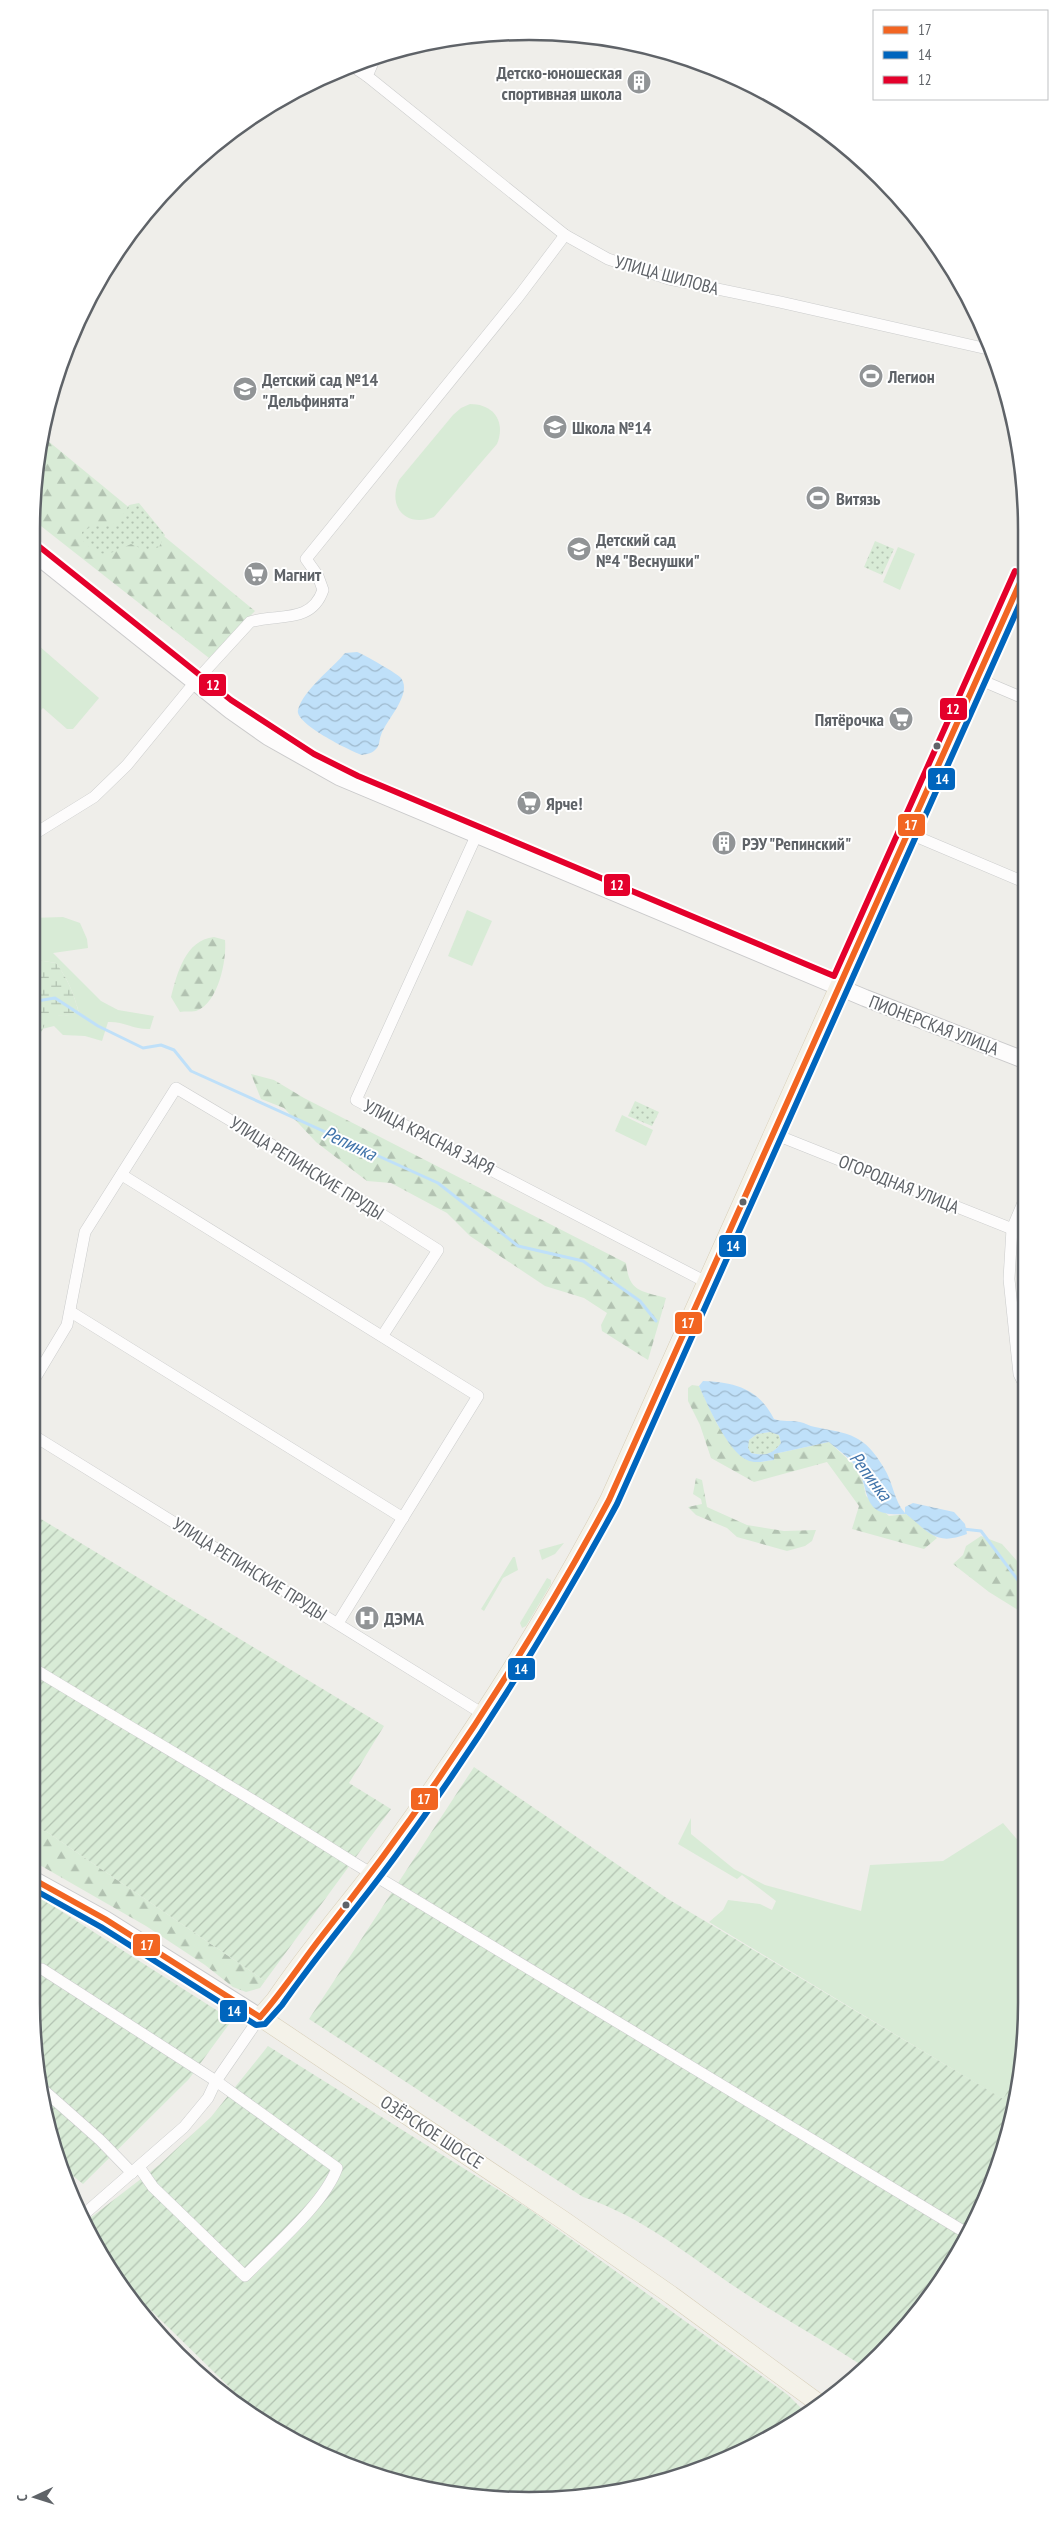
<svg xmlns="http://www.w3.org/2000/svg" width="1058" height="2532" viewBox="0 0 1058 2532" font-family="'PT Sans Narrow',sans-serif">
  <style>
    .grass { fill: #d8ebd6 }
    .forest { fill: url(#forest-firs) }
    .wetland { fill: url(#wetland-marsh) }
    .park { fill: url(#park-dots) }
    .garden { fill: url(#garden-furrows) }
    .water { fill: url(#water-waves); fill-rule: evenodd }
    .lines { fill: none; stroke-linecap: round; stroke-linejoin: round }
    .stream { stroke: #bfe0f9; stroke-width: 3 }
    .street-casing { stroke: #cbcccc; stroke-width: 12 }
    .secondary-casing { stroke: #cacacb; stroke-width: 18 }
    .primary-casing { stroke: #d7ceb8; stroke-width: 19 }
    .street { stroke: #fdfcfc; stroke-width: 11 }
    .secondary { stroke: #fdfcfc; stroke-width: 16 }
    .primary { stroke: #f4f2e9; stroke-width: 18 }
    .bus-1-casing { stroke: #fff; stroke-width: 10 }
    .bus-2-casing { stroke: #fff; stroke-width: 10 }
    .bus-3-casing { stroke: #fff; stroke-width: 10 }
    .bus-1 { stroke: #f26522; stroke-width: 6 }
    .bus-2 { stroke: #0065bd; stroke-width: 6 }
    .bus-3 { stroke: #e4002b; stroke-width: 6 }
    .bus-dot { fill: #5f6368; stroke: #fff; stroke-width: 2 }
    .labels { text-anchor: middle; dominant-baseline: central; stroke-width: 4; stroke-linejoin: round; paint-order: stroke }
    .poi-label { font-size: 18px; font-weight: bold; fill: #5f6368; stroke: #fff; text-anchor: start }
    .street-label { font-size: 18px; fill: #5f6368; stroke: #fff }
    .water-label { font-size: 19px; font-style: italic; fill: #4174aa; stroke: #fff }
    .rim { fill: none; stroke: #5f6368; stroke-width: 2.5 }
    .line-badge { stroke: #fff; stroke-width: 2 }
    .badge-label { font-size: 14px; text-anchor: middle; font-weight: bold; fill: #fff }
  </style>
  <defs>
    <pattern id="forest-firs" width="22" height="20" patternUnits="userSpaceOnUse" patternTransform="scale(1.25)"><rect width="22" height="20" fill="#d8ebd6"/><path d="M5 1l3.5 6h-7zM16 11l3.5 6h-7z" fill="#b2c2b1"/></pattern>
    <pattern id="wetland-marsh" width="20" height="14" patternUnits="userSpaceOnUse" patternTransform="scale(1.25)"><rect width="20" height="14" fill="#d8ebd6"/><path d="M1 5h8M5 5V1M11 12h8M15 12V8" fill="none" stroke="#b2c2b1"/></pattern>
    <pattern id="park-dots" width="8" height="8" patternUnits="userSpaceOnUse" patternTransform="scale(1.25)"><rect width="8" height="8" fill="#d8ebd6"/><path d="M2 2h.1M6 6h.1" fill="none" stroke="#b2c2b1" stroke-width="1.8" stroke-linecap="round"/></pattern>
    <pattern id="garden-furrows" width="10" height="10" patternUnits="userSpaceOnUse" patternTransform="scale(1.25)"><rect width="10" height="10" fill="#d8ebd6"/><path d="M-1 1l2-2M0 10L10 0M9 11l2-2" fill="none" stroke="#b2c2b1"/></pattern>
    <pattern id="water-waves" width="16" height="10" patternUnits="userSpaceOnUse" patternTransform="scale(1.25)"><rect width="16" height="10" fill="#bfe0f9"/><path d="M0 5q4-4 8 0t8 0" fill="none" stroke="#9eb9cd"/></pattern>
  </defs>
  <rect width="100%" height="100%" fill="#efeeea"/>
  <g class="grass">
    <path d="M470 404C494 404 506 422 497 444L434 517C406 528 387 507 399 480L453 415 461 408Z"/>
    <path d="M898 547 915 554 900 590 883 582Z"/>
    <path d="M39 646 99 698 73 729H67L43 708 31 720V656Z"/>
    <path d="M467 910 492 921 472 966 448 956Z"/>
    <path d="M63 917 80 923 87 939 88 948 53 953 101 1001 118 1010 154 1016 150 1029C135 1030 123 1021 108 1022L102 1041 85 1036 63 1035 54 1026 42 1029 50 1014 64 1016 79 1013C74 994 68 979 56 963L31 959V918Z"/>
    <path d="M622 1115 653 1130 646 1146 615 1131Z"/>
    <path d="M564 1543 555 1554 542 1560 539 1550Z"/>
    <path d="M513 1557H515L518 1570 503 1578 484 1611 481 1609Z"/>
    <path d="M547 1578 551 1580V1584L526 1626 522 1628 520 1623Z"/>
    <path d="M691 1818V1834L734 1869 765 1885 861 1911 870 1865 943 1861 1003 1823 1026 1850 1027 2003 1023 2065 1004 2100 709 1922 723 1910 728 1900 760 1904 772 1910 776 1901 742 1875 737 1879 678 1844Z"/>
  </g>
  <g class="forest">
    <path d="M42 436 255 611 209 658 32 519 36 464Z"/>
    <path d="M214 937 225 940C227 960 218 1004 196 1011 191 1012 185 1011 180 1012L171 997C177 974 185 940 214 937Z"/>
    <path d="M251 1074 274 1080 304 1098 626 1263C629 1292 641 1291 666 1298L648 1360 602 1331 601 1325 607 1313 584 1298 545 1286 470 1236 447 1213 391 1183 367 1181 316 1142 284 1108 261 1099Z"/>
    <path d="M692 1385 699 1386 717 1424 730 1443 761 1462 773 1460 774 1454 829 1442 853 1464 863 1482 866 1496 889 1516 906 1514 937 1538 924 1549 852 1529 859 1506 827 1462 754 1482 711 1458 700 1425 688 1401V1388Z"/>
    <path d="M696 1478 702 1480 707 1507 747 1525 784 1531 816 1530 812 1541 805 1546 787 1551 737 1537 727 1528 696 1515 688 1507 702 1504 701 1499 693 1494Z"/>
    <path d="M981 1536 1002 1544 1026 1571V1615L989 1592 953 1564 963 1555 966 1546Z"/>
    <path d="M31 1825 47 1832 265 1981 260 1988 246 1992 233 1987 205 1965 146 1926 31 1860Z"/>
  </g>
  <path class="wetland" d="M31 959 56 963C68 979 74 994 79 1014L64 1016 50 1015C44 1025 39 1037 35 1049 33 1056 35 1061 31 1069Z"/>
  <g class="park">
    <path d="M139 503 165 535 159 547 147 551 131 544C108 555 101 560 82 540V532C102 516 109 541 129 505Z"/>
    <path d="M875 541 894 549 882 575 864 567Z"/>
    <path d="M635 1101 659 1112 652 1126 628 1116Z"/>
    <path d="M770 1432 779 1435 781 1443C773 1455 764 1456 751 1453L747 1448 749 1440 757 1434Z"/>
  </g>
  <g class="garden">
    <path d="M31 1513 384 1726 349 1783 391 1809 265 1981 47 1832 31 1825Z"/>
    <path d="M474 1767 668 1899 1003 2099 1023 2065 1000 2163 960 2252 924 2306 866 2368C829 2344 790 2322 752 2298 697 2263 647 2218 583 2197L309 2019Z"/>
    <path d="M31 1892 232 2020 189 2079 83 2184 58 2164 41 2100 31 2003Z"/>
    <path d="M268 2046 529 2209 788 2395 808 2415 720 2463 626 2491 561 2500 464 2496 369 2474 280 2434 269 2426 116 2276 98 2252 85 2222 159 2165 211 2117Z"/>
  </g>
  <g class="water">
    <path d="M357 652C363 654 398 674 401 678 413 694 386 720 381 735 379 740 380 745 376 749 373 753 367 754 362 755 350 751 294 723 298 710 303 690 332 669 345 653Z"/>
    <path d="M703 1381C735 1382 759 1389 774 1419 783 1422 791 1420 800 1422 805 1423 809 1426 815 1427 850 1434 864 1434 884 1468 893 1482 894 1501 905 1513V1507L913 1503 954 1512 965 1524 967 1534C936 1546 930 1533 906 1514 856 1518 874 1488 853 1463 847 1456 837 1449 829 1442L774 1454V1460C765 1461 755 1464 747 1460 728 1452 707 1404 699 1386ZM770 1432 779 1435 781 1443C773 1455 763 1456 751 1453L748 1448 749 1440 757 1434Z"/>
  </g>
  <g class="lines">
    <g class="stream">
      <path d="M31 1002 55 998 98 1026 143 1048 161 1045 174 1050 191 1071 438 1183 518 1246 583 1261 640 1301 656 1321"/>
      <path d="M963 1529 981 1531 1020 1583 1026 1585"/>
    </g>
    <defs>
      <g id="street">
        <path d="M352 66 367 76 375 58"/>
        <path d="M367 76 565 235 608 259 669 279 780 302 992 350"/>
        <path d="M976 678 1023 698"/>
        <path d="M908 833 1024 882"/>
        <path d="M477 834 356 1100 706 1282"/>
        <path d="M31 836 94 797 127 765 195 682 250 622C276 613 311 625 323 590L318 576 306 559 519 296 565 235"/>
        <path d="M774 1134 1025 1234"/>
        <path d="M122 1175 478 1396 338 1623"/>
        <path d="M1025 1198 1012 1229 1009 1279 1019 1374 1025 1386"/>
        <path d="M71 1312 403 1518"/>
        <path d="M31 1385 67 1325 85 1232 176 1088 277 1148 438 1250 383 1335"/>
        <path d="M31 1434 483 1714"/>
        <path d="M31 1667C139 1733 248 1795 354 1863L968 2234"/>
        <path d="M42 1969 216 2081 337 2168C325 2203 272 2248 245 2276L153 2187 139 2167"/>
        <path d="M39 2086 100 2140 132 2173"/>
        <path d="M82 2216 184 2127 208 2098 216 2081 260 2017"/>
      </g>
      <g id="secondary">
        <path d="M31 551 231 711 268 737 339 777 865 998 1024 1060"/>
        <path d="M31 1878 105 1919 260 2017"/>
      </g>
      <path id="primary" d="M821 2405 671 2295 563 2220 260 2017 275 2000C310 1947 353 1900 390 1849 471 1737 545 1622 609 1500L1023 575"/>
    </defs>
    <use href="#street" class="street-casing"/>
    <use href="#secondary" class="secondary-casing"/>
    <use href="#primary" class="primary-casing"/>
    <use href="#street" class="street"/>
    <use href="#secondary" class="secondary"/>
    <use href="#primary" class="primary"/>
    <defs>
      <g id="bus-1">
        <path d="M31 1878 105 1919 260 2017"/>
        <path d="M260 2017C283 1991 301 1963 322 1936 431 1799 526 1654 609 1500L1023 576"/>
      </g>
      <path id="bus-2" d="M31 1888 101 1927 256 2025 265 2024 282 2005C318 1953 360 1905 397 1854 478 1743 551 1626 617 1504L1023 597"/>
      <path id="bus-3" d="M36 544 231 700 314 754 358 776 834 976 1015 571"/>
    </defs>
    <use href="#bus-1" class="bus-1-casing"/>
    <use href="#bus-2" class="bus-2-casing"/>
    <use href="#bus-3" class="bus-3-casing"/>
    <use href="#bus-1" class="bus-1"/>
    <use href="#bus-2" class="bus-2"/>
    <use href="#bus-3" class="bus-3"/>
  </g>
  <defs>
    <symbol id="building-disc" viewBox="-11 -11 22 22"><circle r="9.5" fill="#919496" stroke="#fff"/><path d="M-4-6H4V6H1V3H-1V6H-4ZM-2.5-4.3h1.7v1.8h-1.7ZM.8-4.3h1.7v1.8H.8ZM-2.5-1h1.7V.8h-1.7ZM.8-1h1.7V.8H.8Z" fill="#fff"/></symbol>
    <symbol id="stadium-disc" viewBox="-11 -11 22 22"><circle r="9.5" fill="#919496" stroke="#fff"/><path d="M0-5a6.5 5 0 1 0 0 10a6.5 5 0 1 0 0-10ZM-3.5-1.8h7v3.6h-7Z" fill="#fff"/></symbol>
    <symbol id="school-disc" viewBox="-11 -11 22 22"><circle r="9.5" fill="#919496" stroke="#fff"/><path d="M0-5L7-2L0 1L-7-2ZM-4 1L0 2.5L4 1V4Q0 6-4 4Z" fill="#fff"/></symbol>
    <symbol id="supermarket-disc" viewBox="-11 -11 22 22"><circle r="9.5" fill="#919496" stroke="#fff"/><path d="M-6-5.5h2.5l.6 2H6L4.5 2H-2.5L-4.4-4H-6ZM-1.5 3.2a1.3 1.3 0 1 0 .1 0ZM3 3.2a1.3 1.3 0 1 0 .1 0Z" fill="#fff"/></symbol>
    <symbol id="hospital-disc" viewBox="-11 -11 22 22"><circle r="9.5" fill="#919496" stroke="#fff"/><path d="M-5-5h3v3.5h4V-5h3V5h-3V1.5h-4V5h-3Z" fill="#fff"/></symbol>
  </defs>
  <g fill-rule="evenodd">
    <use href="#building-disc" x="625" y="68" width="28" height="28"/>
    <use href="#stadium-disc" x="857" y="362" width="28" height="28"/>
    <use href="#school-disc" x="231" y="375" width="28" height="28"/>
    <use href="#school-disc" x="541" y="413" width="28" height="28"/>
    <use href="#stadium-disc" x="804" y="484" width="28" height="28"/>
    <use href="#school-disc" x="565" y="535" width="28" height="28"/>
    <use href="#supermarket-disc" x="242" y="560" width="28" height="28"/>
    <use href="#supermarket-disc" x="887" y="705" width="28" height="28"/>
    <use href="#supermarket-disc" x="515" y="789" width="28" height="28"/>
    <use href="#building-disc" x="710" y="829" width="28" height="28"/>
    <use href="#hospital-disc" x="353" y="1604" width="28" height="28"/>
  </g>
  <g class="bus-dot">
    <circle cx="937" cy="746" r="4.5"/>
    <circle cx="743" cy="1202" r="4.5"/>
    <circle cx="346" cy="1905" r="4.5"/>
  </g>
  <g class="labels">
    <g class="poi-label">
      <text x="622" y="72" text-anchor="end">Детско-юношеская<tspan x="622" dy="21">спортивная школа</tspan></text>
      <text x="888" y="376">Легион</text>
      <text x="262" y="379">Детский сад №14<tspan x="262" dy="21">"Дельфинята"</tspan></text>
      <text x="572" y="427">Школа №14</text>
      <text x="836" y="498">Витязь</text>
      <text x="596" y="539">Детский сад<tspan x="596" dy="21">№4 "Веснушки"</tspan></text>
      <text x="274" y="574">Магнит</text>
      <text x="884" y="719" text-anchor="end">Пятёрочка</text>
      <text x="546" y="803">Ярче!</text>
      <text x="742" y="843">РЭУ "Репинский"</text>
      <text x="384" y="1618">ДЭМА</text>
    </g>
    <g class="street-label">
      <text transform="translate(667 275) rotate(15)">УЛИЦА ШИЛОВА</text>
      <text transform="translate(934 1025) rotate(21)">ПИОНЕРСКАЯ УЛИЦА</text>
      <text transform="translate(429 1137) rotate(27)">УЛИЦА КРАСНАЯ ЗАРЯ</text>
      <text transform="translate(307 1168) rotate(32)">УЛИЦА РЕПИНСКИЕ ПРУДЫ</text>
      <text transform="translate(899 1184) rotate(22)">ОГОРОДНАЯ УЛИЦА</text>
      <text transform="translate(250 1569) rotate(32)">УЛИЦА РЕПИНСКИЕ ПРУДЫ</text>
      <text transform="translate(432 2132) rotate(33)">ОЗЁРСКОЕ ШОССЕ</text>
    </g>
    <g class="water-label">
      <text transform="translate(350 1143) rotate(25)">Репинка</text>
      <text transform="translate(871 1476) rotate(53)">Репинка</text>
    </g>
  </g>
  <path d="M0 0H1058V2532H0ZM529 40H529A489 489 0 0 1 1018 529V2003A489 489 0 0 1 529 2492H529A489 489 0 0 1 40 2003V529A489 489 0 0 1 529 40Z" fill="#fff" fill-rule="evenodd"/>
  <path class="rim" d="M529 40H529A489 489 0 0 1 1018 529V2003A489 489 0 0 1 529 2492H529A489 489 0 0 1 40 2003V529A489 489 0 0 1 529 40Z"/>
  <g class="line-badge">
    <rect x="198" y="673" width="29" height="24" rx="5" fill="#e4002b"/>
    <rect x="939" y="697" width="29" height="24" rx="5" fill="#e4002b"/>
    <rect x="927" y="767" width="29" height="24" rx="5" fill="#0065bd"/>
    <rect x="897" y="813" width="29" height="24" rx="5" fill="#f26522"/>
    <rect x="603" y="873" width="28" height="24" rx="5" fill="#e4002b"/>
    <rect x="718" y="1234" width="29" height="24" rx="5" fill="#0065bd"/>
    <rect x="674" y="1311" width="29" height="24" rx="5" fill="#f26522"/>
    <rect x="507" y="1657" width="29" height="24" rx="5" fill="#0065bd"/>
    <rect x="410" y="1787" width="29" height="24" rx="5" fill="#f26522"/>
    <rect x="132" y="1933" width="29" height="24" rx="5" fill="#f26522"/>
    <rect x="219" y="1999" width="29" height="24" rx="5" fill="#0065bd"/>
  </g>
  <g class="badge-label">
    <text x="213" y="690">12</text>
    <text x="953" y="714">12</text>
    <text x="942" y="784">14</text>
    <text x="911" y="830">17</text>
    <text x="617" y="890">12</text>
    <text x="733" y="1251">14</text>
    <text x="688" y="1328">17</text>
    <text x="521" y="1674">14</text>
    <text x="424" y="1804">17</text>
    <text x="147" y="1950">17</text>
    <text x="234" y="2016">14</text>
  </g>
  <rect x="873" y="10" width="175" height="90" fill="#ffffff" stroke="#bfc1c3"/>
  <rect x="883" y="26" width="25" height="8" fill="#f26522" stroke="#bfc1c3"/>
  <text x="918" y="35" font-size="15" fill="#5f6368">17</text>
  <rect x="883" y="51" width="25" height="8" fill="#0065bd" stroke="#bfc1c3"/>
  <text x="918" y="60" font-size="15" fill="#5f6368">14</text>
  <rect x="883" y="76" width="25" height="8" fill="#e4002b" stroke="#bfc1c3"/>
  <text x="918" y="85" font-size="15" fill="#5f6368">12</text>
  <g transform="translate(35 2497) rotate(266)" stroke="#ffffff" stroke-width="4" paint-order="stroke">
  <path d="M0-4L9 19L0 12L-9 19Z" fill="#5f6368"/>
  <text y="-8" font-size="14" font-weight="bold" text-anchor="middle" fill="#5f6368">С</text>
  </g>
</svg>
